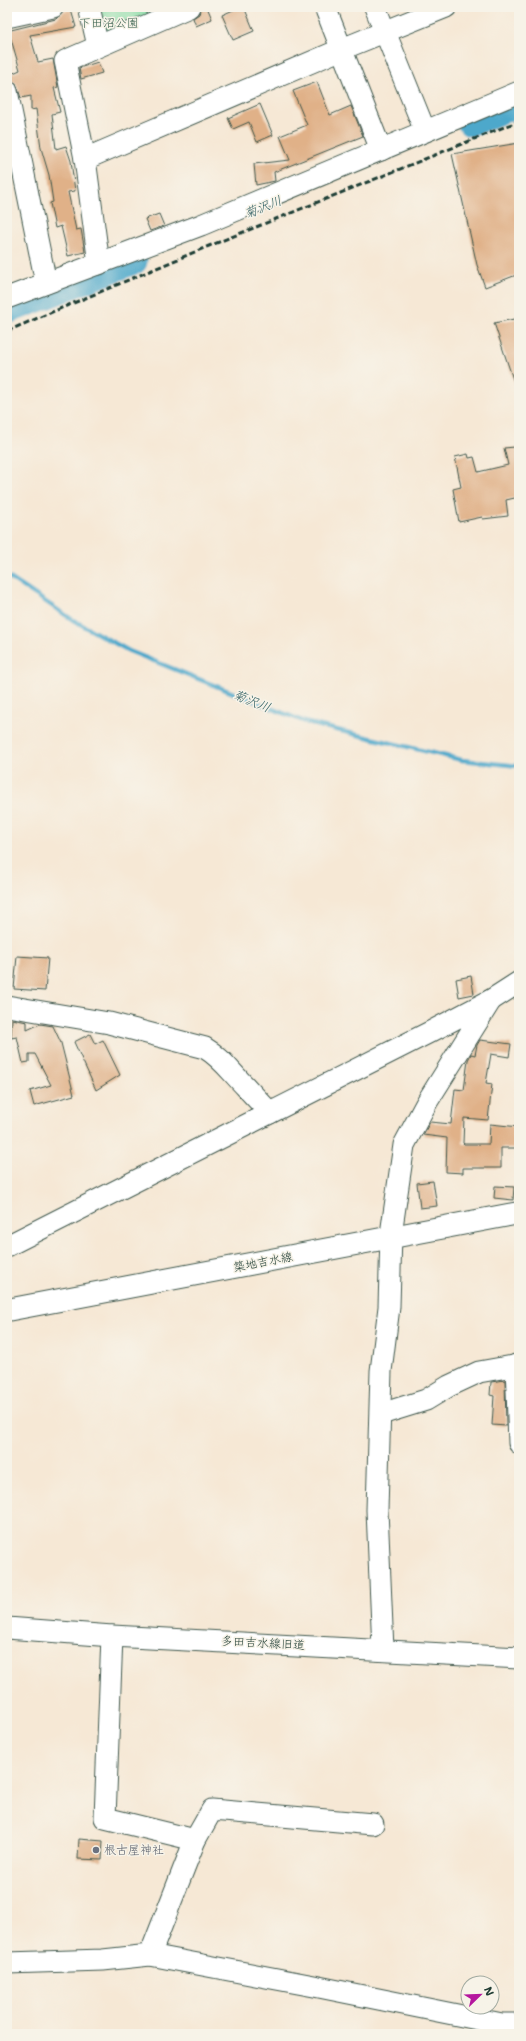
<svg xmlns="http://www.w3.org/2000/svg" width="526" height="2041" viewBox="0 0 526 2041" font-family="'Shantell Sans','Klee One',sans-serif">
  <style>
    .green { fill: #7fdaa1; stroke: #4f8c6a }
    .lines { fill: none; stroke-linecap: round; stroke-linejoin: round }
    .stream { stroke: #4da8cb; stroke-width: 4.5 }
    .river { stroke: #4da8cb; stroke-width: 27 }
    .building { fill: #e0b188 }
    .minor-casing { stroke: #3f574c; stroke-width: 23 }
    .major-casing { stroke: #3f574c; stroke-width: 24 }
    .minor { stroke: #fff; stroke-width: 21 }
    .major { stroke: #fff; stroke-width: 22 }
    .rail { stroke: #1f3d34; stroke-width: 3; stroke-dasharray: 6 3; stroke-linecap: butt }
    .worship-dot { fill: #6b7280; stroke: #f7f3e8; stroke-width: 1.5 }
    .labels { text-anchor: middle; dominant-baseline: central; stroke-width: 3; stroke-linejoin: round; paint-order: stroke }
    .park-label { font-size: 12px; fill: #325c4a; stroke: #f7f3e8 }
    .street-label { font-size: 12px; fill: #1f3d34; stroke: #f7f3e8 }
    .worship-label { font-size: 12px; fill: #5b616d; stroke: #f7f3e8; text-anchor: start }
    .water-label { font-size: 13px; font-style: italic; fill: #2d5d61; stroke: #f7f3e8 }
  </style>
  <rect width="100%" height="100%" fill="#f7f3e8"/>
  <filter id="ink" filterUnits="userSpaceOnUse"><feTurbulence type="fractalNoise" baseFrequency=".025" numOctaves="2"/><feDisplacementMap in="SourceGraphic" scale="8" xChannelSelector="R" yChannelSelector="G"/><feConvolveMatrix kernelMatrix="1 2 1 2 8 2 1 2 1" color-interpolation-filters="sRGB"/></filter>
  <filter id="wash" filterUnits="userSpaceOnUse"><feTurbulence type="fractalNoise" baseFrequency=".012" numOctaves="4" result="noise"/><feDisplacementMap in="SourceGraphic" scale="16" xChannelSelector="R" yChannelSelector="G"/><feGaussianBlur stdDeviation="0.9" result="paint"/><feColorMatrix in="noise" values="0 0 0 0 0 0 0 0 0 0 0 0 0 0 0 0 0 1.4 0 .05"/><feComposite in="paint" operator="in"/></filter>
  <g filter="url(#wash)">
    <rect width="100%" height="100%" fill="#f6e8d5"/>
    <path class="green" d="M89 7H189L98 46Z"/>
    <g class="lines">
      <path class="stream" d="M7 576 73 620 129 651 308 723 462 760 519 766"/>
      <g class="river">
        <path d="M471 123 519 103"/>
        <path d="M7 311 134 261"/>
      </g>
    </g>
    <g id="blocks">
      <g class="building">
        <path d="M201 7H207L212 19 196 26 193 18 199 14Z"/>
        <path d="M240 7H244L254 31 233 40 222 15Z"/>
        <path d="M71 10 76 27 30 35 38 62 53 59 58 87 54 88 60 112 52 114 56 149 66 146 71 161 75 191 68 192 76 230 81 229 85 252 68 256 61 226 55 228 50 203 53 202 49 175 41 148 36 109 31 110V96L21 98 16 83 10 80 9 75 20 70 11 39H7V31L56 19 64 11Z"/>
        <path d="M98 62 102 73 81 79 79 68Z"/>
        <path d="M317 82 330 115 351 106 363 136 274 172 275 181 256 185 254 164 290 160 280 136 307 125 293 91Z"/>
        <path d="M260 104 273 135 257 142 249 122 233 129 228 118Z"/>
        <path d="M519 143V274L485 287 477 265 452 154Z"/>
        <path d="M159 214 164 226 150 231 145 219Z"/>
        <path d="M519 318V391H517L494 323Z"/>
        <path d="M515 447 519 450V497L506 500 508 516 483 519 482 517 459 522 453 489 461 487 455 457 468 454 469 458 474 457 478 472 508 465 504 448Z"/>
        <path d="M17 956 48 958 45 991 14 989Z"/>
        <path d="M471 976 474 994 459 997 456 979Z"/>
        <path d="M12 1019 27 1022V1030L40 1024 53 1026 61 1043 74 1095 34 1106 30 1091 51 1085 35 1054H29V1062L23 1063 17 1037 11 1038Z"/>
        <path d="M90 1034 95 1044 103 1040 120 1075 96 1090 74 1042Z"/>
        <path d="M480 1040 511 1044 509 1057 491 1054 486 1083 492 1084 488 1120 464 1118 463 1143 464 1144H489L490 1124 519 1127V1148H501V1168H463V1173L446 1172 447 1138 423 1135 430 1122 451 1124 455 1089 464 1090 468 1060 471 1054 475 1055 477 1045Z"/>
        <path d="M433 1181 437 1206 420 1208 417 1183Z"/>
        <path d="M495 1186 514 1187 513 1200 494 1198Z"/>
        <path d="M505 1380 506 1426 492 1425 494 1396 490 1395 491 1382Z"/>
        <path d="M79 1839 103 1841 102 1860 78 1859Z"/>
      </g>
    </g>
  </g>
  <g filter="url(#ink)">
    <use href="#blocks" fill-opacity="0" stroke="#3f574c" stroke-width="1"/>
    <g class="lines">
      <defs>
        <g id="minor">
          <path d="M89 7 98 46"/>
          <path d="M325 7 381 150"/>
          <path d="M375 7 425 131"/>
          <path d="M7 17 53 7"/>
          <path d="M7 91 46 283"/>
          <path d="M85 159 342 49 446 7"/>
          <path d="M99 264 85 159 65 61 189 7"/>
          <path d="M7 298 201 225 519 92"/>
          <path d="M7 1006 109 1023 205 1048C222 1058 231 1072 245 1086 253 1095 262 1104 270 1113"/>
          <path d="M7 1246 430 1032 491 1000 519 982"/>
          <path d="M516 1365 519 1443"/>
          <path d="M381 1414 426 1400 449 1386 479 1372 519 1365"/>
          <path d="M7 1628 112 1636 519 1658"/>
          <path d="M112 1636 105 1818 195 1840"/>
          <path d="M383 1650 377 1510 381 1371 389 1307 391 1234 404 1145 427 1102 491 1000"/>
          <path d="M150 1955 195 1840 212 1810 373 1824"/>
          <path d="M7 1963 103 1960 150 1955 314 1986 502 2024H519"/>
        </g>
        <path id="major" d="M7 1310 519 1213"/>
      </defs>
      <use href="#minor" class="minor-casing"/>
      <use href="#major" class="major-casing"/>
      <use href="#minor" class="minor"/>
      <use href="#major" class="major"/>
      <path class="rail" d="M7 331 209 246 519 121"/>
    </g>
  </g>
  <circle class="worship-dot" cx="96" cy="1850" r="4"/>
  <g class="labels">
    <g class="park-label">
      <text x="109" y="23">下田沼公園</text>
    </g>
    <g class="street-label">
      <text transform="translate(263 1262) rotate(-11)">築地吉水線</text>
      <text transform="translate(263 1643) rotate(3)">多田吉水線旧道</text>
    </g>
    <g class="worship-label">
      <text x="104" y="1850">根古屋神社</text>
    </g>
    <g class="water-label">
      <text transform="translate(263 207) rotate(-22)">菊沢川</text>
      <text transform="translate(252 701) rotate(22)">菊沢川</text>
    </g>
  </g>
  <rect width="526" height="2041" fill="none" stroke="#f7f3e8" stroke-width="24"/>
  <g transform="translate(480 1995) rotate(67)"><circle r="19" fill="#f7f3e8" stroke="#a1aaa0"/>
  <path d="M0-3L7 15L0 10L-7 15Z" fill="#b5179e"/>
  <text y="-6" font-size="11" font-weight="bold" text-anchor="middle" fill="#1f3d34">N</text>
  </g>
</svg>
